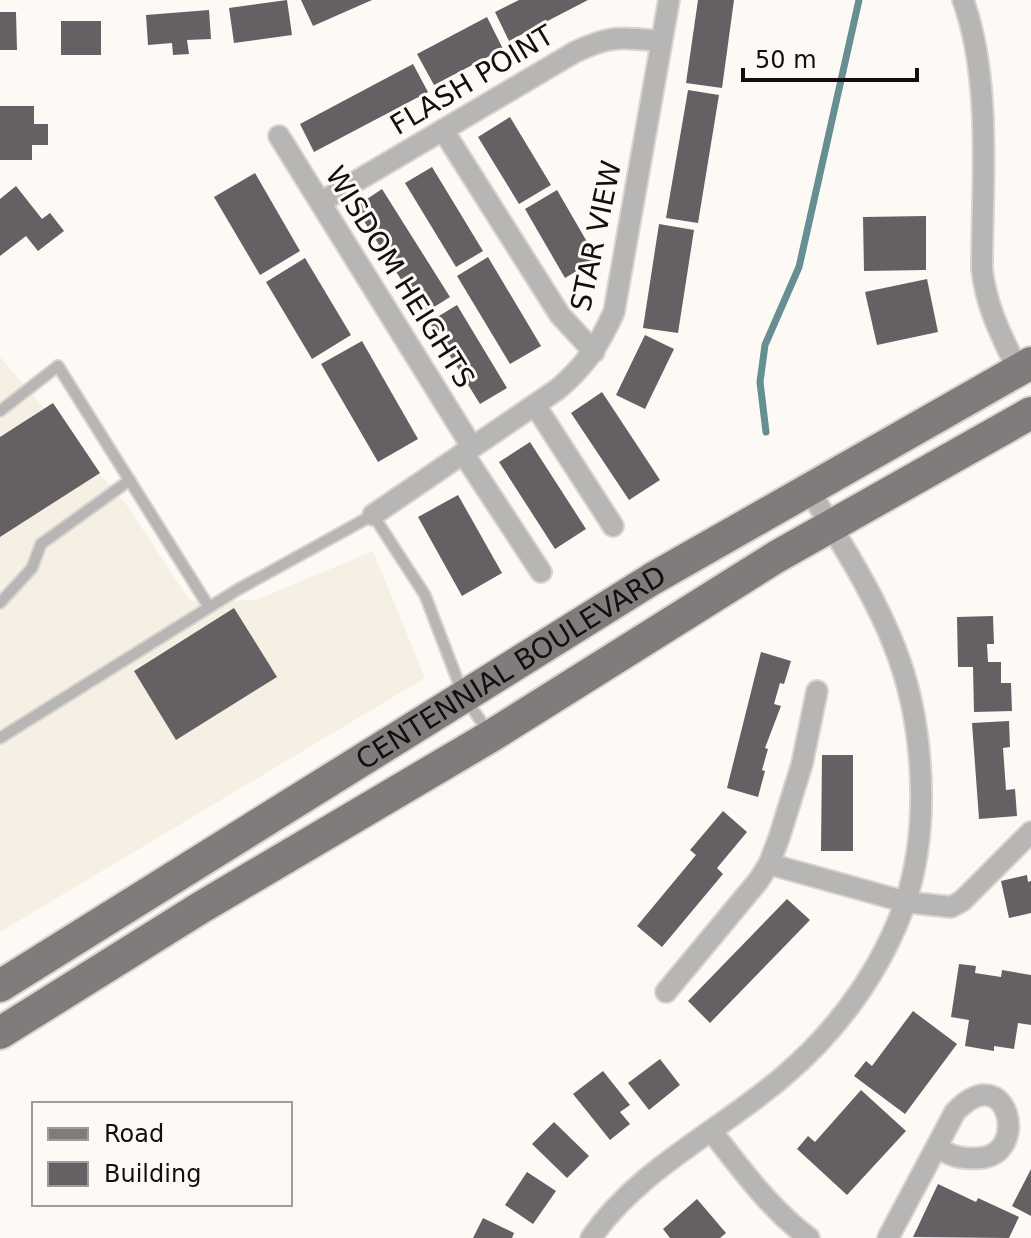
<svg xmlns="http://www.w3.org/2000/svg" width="1031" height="1238" viewBox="0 0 1031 1238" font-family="'DejaVu Sans',sans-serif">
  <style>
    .built { fill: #f6efe3 }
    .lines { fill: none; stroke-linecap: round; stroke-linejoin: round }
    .stream { stroke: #668e93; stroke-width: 7 }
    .building { fill: #646063 }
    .service-casing { stroke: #d7d5d0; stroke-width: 14 }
    .minor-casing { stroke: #d7d5d0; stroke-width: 24 }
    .primary-casing { stroke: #d7d5d0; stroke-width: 36 }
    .service { stroke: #b8b5b5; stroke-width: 10 }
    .minor { stroke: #b8b5b5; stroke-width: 20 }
    .primary { stroke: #817b7c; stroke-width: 32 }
    .labels { text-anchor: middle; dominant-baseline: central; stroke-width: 6; stroke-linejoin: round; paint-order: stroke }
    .street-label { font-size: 28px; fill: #11100f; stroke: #fdfaf5 }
  </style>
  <rect width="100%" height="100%" fill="#fdfaf5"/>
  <path class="built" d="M0 357 126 504 190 601 256 600 373 551 425 678 0 932Z"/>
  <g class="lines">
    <path class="stream" d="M766 432 760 382 765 345 799 267 859 0"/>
  </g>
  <g class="building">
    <path d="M287 0 292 35 234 43 229 8Z"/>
    <path d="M301 0H372L313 26Z"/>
    <path d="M519 0H588L509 41 495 12Z"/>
    <path d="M698 0H734L722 88 686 83Z"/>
    <path d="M209 10 211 39 187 40 189 54 173 55 172 43 148 45 146 15Z"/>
    <path d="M0 12H16L17 50H0Z"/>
    <path d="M487 17 503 49 434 85 417 54Z"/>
    <rect x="61" y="21" width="40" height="34"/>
    <path d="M413 64 428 92 314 152 300 124Z"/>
    <path d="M688 90 719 95 698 223 666 218Z"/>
    <path d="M0 106H34V124H48V145H32V160H0Z"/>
    <path d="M510 117 551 185 519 204 478 137Z"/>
    <path d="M432 167 483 251 456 267 405 183Z"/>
    <path d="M255 173 300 251 260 275 214 197Z"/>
    <path d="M16 186 42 219 50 213 64 231 38 251 26 236 0 256V199Z"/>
    <path d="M382 189 450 297 423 314 355 207Z"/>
    <path d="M557 190 597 259 565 278 525 209Z"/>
    <path d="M926 216V270L864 271 863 217Z"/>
    <path d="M659 224 694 230 678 333 643 328Z"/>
    <path d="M488 257 541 346 510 364 457 276Z"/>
    <path d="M305 258 351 335 312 359 266 282Z"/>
    <path d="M927 279 938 332 877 345 865 292Z"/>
    <path d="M457 305 507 388 480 404 429 322Z"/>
    <path d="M645 335 674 349 645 409 616 395Z"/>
    <path d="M362 341 418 439 378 462 321 364Z"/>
    <path d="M602 392 660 480 629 500 571 413Z"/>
    <path d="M53 403 100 473 0 537V437Z"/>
    <path d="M530 442 586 529 555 549 499 462Z"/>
    <path d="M458 495 502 573 462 596 418 517Z"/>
    <path d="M234 608 277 677 176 740 134 671Z"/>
    <path d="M993 616 994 644H987L988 662H1001V683H1011L1012 711 974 712 973 667H958L957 617Z"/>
    <path d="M761 652 791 661 784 684 780 683 774 704 781 706 765 748 768 749 762 770 765 771 758 797 727 788Z"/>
    <path d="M1009 721 1010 747 1003 748 1006 790 1015 789 1017 816 979 819 972 723Z"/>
    <path d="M822 755H853V851H821Z"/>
    <path d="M723 811 747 832 717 868 723 874 662 947 637 926 696 855 690 850Z"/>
    <path d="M1027 875 1028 882 1031 881V913L1009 918 1001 881Z"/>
    <path d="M787 899 810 920 710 1023 688 1001Z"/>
    <path d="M959 964 976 966 975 973 1001 977 1002 970 1031 975V1025L1018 1023 1014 1049 994 1046V1051L965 1046 969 1020 951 1017Z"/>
    <path d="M913 1011 957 1044 905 1114 854 1076 866 1061 872 1066Z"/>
    <path d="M660 1059 680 1085 649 1110 628 1083Z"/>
    <path d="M603 1071 630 1105 620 1112 630 1124 610 1140 573 1094Z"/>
    <path d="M861 1090 906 1131 847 1195 797 1149 808 1136 815 1142Z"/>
    <path d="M554 1122 589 1156 567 1178 532 1144Z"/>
    <path d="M1031 1169V1216L1012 1206Z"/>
    <path d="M527 1172 556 1191 533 1224 505 1205Z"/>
    <path d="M938 1184 976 1202 978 1198 1019 1217 1009 1238 913 1237Z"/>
    <path d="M697 1199 726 1233 720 1238H670L663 1229Z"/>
    <path d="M483 1218 514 1233 512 1238H473Z"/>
  </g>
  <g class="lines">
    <defs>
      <g id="service">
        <path d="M0 411 58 366 209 607"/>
        <path d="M0 603 32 568 41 544 130 480"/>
        <path d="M0 738 237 590 373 515 425 595 464 697 490 734"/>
      </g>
      <g id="minor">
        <path d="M963 0C992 80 982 184 982 269 986 307 1002 337 1018 370"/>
        <path d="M443 130 560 315 594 352"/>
        <path d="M279 136 472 447"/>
        <path d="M321 202 575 52C611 35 622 37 661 41"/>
        <path d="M535 405 613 526"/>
        <path d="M463 453 541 572"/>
        <path d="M373 515 558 389C586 365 599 345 614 312L669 0"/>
        <path d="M769 864 906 902 951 907 962 901 1031 832"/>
        <path d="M666 992 759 880 769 864 779 838 802 764 817 691"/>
        <path d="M712 1132C742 1170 770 1209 809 1238"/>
        <path d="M591 1238C639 1168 722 1130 785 1075 838 1030 882 969 905 903 931 827 924 722 895 648 873 591 839 540 808 488"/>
        <path d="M888 1238 955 1112C1008 1056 1031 1156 979 1158 961 1159 953 1157 938 1148"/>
      </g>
      <g id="primary">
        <path id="s1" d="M0 986 652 579 1031 363"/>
        <path d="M0 1033 200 908 491 736 776 557 1031 413"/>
      </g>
    </defs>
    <use href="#service" class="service-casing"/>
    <use href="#minor" class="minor-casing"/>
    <use href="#primary" class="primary-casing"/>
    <use href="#service" class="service"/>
    <use href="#minor" class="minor"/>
    <use href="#primary" class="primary"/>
  </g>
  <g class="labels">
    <g class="street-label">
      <text transform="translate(472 80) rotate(-31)">FLASH POINT</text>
      <text transform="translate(596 236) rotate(-78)">STAR VIEW</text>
      <text transform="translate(400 277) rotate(58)">WISDOM HEIGHTS</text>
      <text stroke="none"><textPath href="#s1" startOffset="602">CENTENNIAL BOULEVARD</textPath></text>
    </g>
  </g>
  <rect x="32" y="1102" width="260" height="104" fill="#fdfaf5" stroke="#9f9c99" stroke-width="2"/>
  <rect x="48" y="1128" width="40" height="12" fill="#817b7c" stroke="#9f9c99" stroke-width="2"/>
  <text x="104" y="1142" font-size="24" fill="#11100f">Road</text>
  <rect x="48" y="1162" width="40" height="24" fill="#646063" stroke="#9f9c99" stroke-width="2"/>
  <text x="104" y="1182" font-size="24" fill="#11100f">Building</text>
  <path d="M743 68v12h174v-12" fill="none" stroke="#11100f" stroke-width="4"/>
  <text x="755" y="68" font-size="24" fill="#11100f" stroke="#fdfaf5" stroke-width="6" paint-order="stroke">50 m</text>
</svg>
